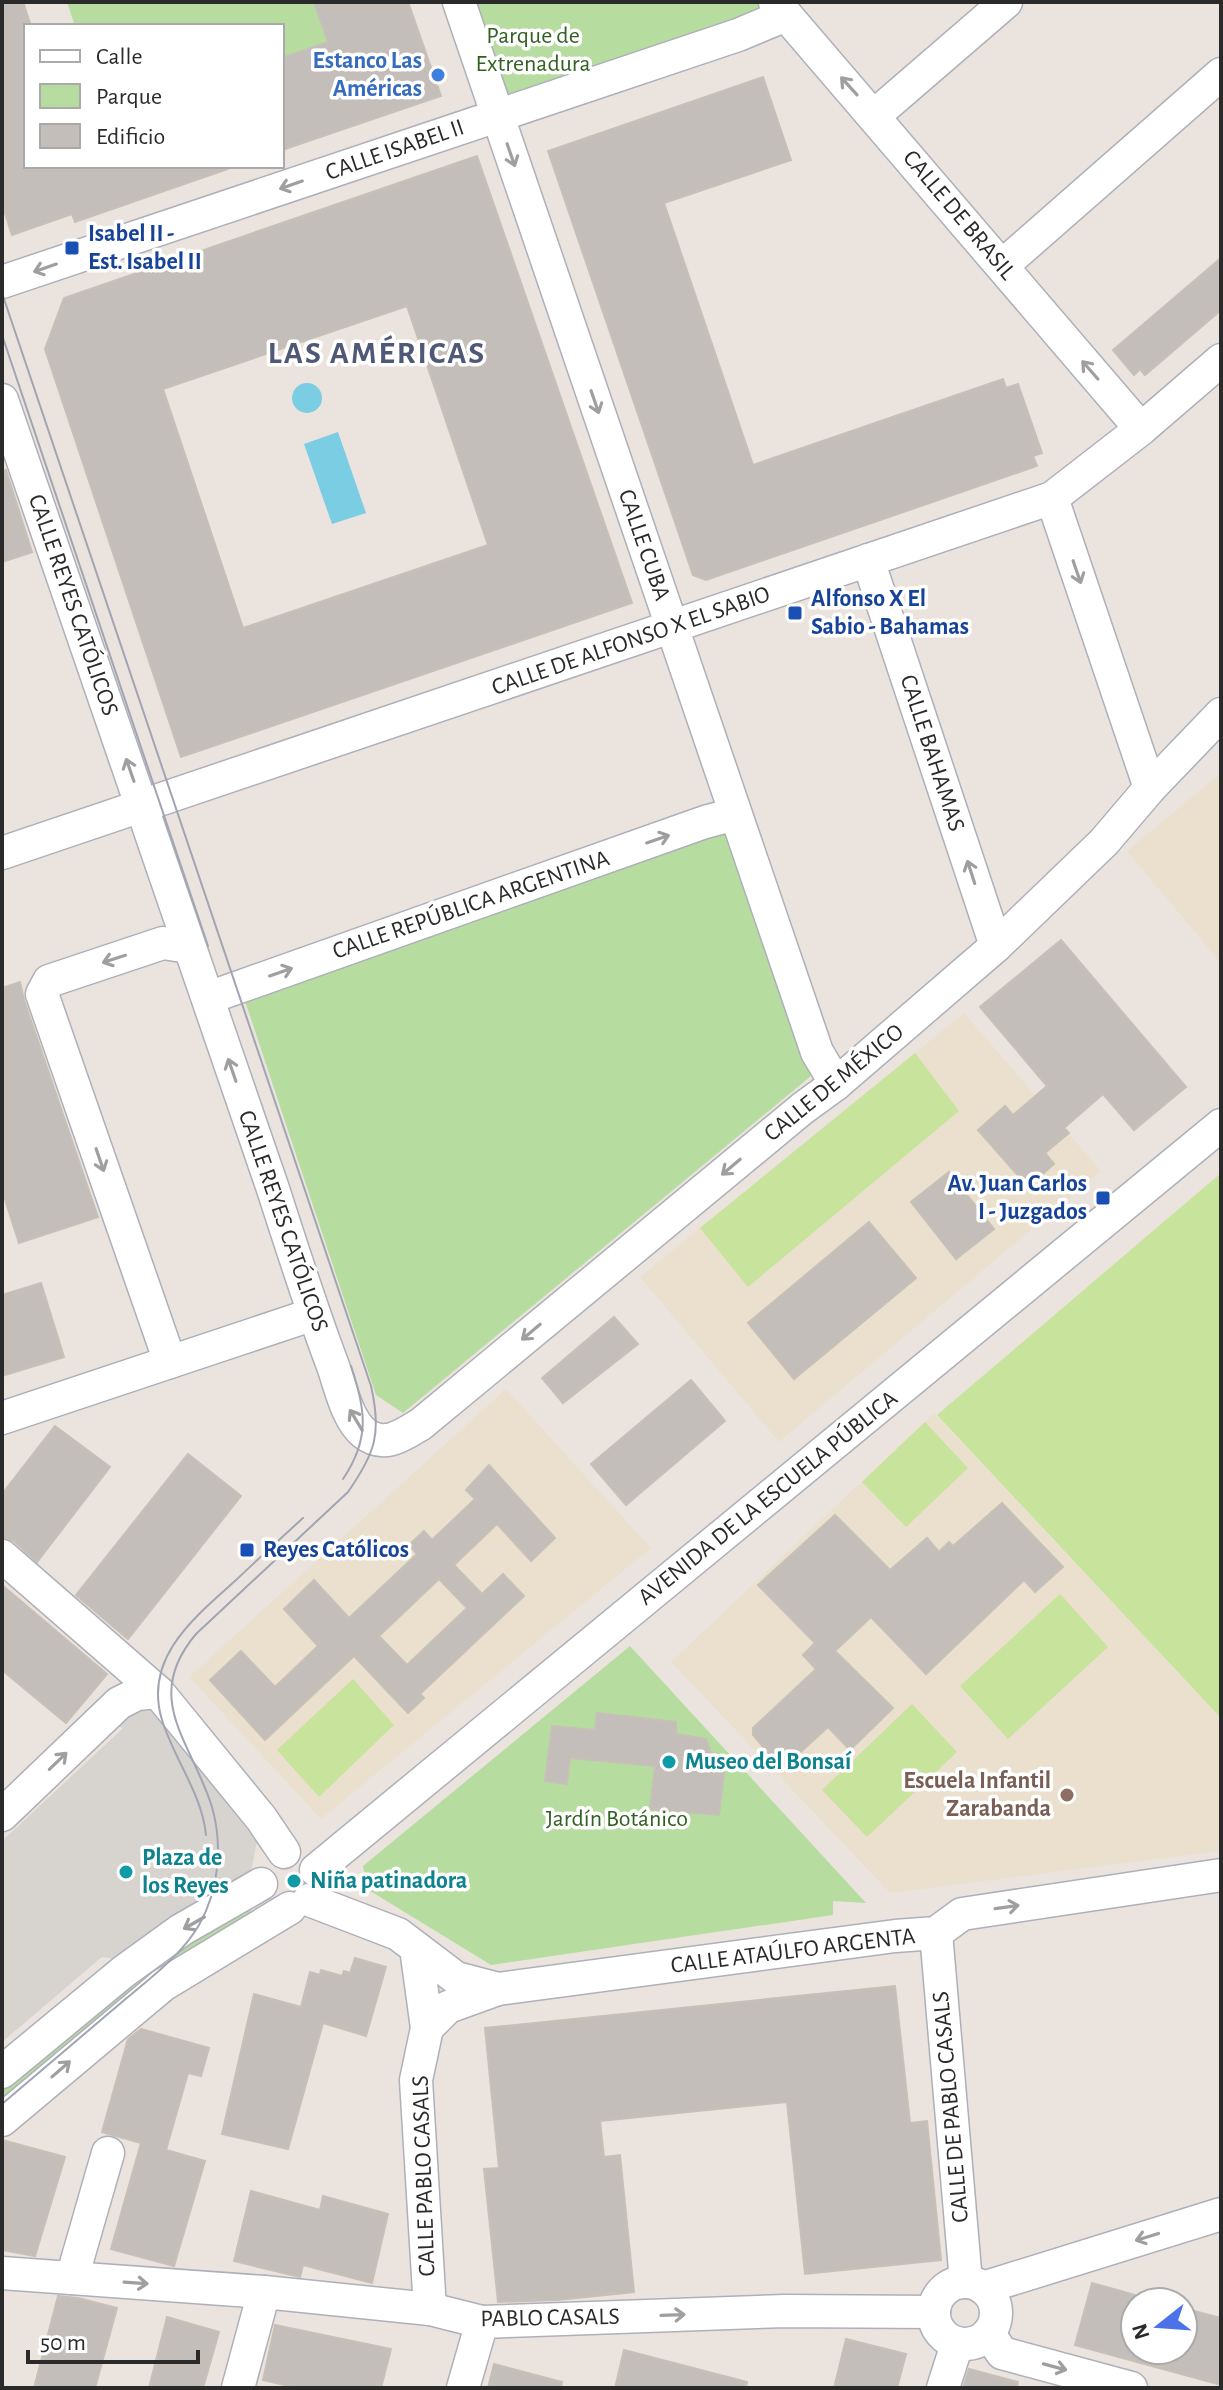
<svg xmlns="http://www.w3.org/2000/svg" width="1223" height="2390" viewBox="0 0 1223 2390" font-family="'Alegreya Sans',sans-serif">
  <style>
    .education { fill: #ebe0ce }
    .green { fill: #b7dc9f }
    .pitch { fill: #c8e39c }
    .plaza { fill: #d7d4d0 }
    .water { fill: #7acde3 }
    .building { fill: #c3beba; stroke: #c6c0b7; stroke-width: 2; fill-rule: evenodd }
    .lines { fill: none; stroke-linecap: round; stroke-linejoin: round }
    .minor-casing { stroke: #aeb0b9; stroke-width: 35 }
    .minor { stroke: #fff; stroke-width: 32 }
    .tram { stroke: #a1a4b3; stroke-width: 2 }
    .oneway { stroke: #9f9f9f }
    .shop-dot { fill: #3f7fe0; stroke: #fff; stroke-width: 3 }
    .transit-dot { fill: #1a4fb4; stroke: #fff; stroke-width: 3 }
    .culture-dot { fill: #0f9aa8; stroke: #fff; stroke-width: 3 }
    .education-dot { fill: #8d6e63; stroke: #fff; stroke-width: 3 }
    .labels { text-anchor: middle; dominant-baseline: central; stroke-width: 7; stroke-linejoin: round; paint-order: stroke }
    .park-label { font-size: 24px; fill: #316121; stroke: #fff }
    .shop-label { font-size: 24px; font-weight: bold; fill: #366cbe; stroke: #fff; text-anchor: end }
    .street-label { font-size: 24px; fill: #2a2a2a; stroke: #fff }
    .transit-label { font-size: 24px; font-weight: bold; fill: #164399; stroke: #fff; text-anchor: start }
    .culture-label { font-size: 24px; font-weight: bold; fill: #0d838f; stroke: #fff; text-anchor: start }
    .education-label { font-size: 24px; font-weight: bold; fill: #785e54; stroke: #fff; text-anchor: end }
    .district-label { font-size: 32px; font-weight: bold; letter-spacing: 2px; fill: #4f5877; stroke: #fff }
  </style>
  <rect width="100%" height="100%" fill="#ebe4de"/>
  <g class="education">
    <path d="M1221 773V963L1127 851Z"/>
    <path d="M964 1013 1101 1171 779 1442 640 1277Z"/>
    <path d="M506 1389 651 1548 321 1819 189 1677Z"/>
    <path d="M934 1413 1221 1718V1851L890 1893 671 1662Z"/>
  </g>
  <g class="green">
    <path d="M67 2H314L328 42 282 58V26H75Z"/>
    <path d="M462 2H758L772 18 500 111Z"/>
    <path d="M721 819 811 1076 403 1413 376 1395 243 995Z"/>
    <path d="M630 1646 866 1903 833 1901V1915L491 1965 367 1889 363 1866Z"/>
    <path d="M248 1907 252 1913 2 2110V2083L136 1969Z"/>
  </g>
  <g class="pitch">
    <path d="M915 1053 959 1111 748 1287 700 1228Z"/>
    <path d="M1221 1173V1718L937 1415Z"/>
    <path d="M925 1422 968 1468 906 1527 862 1482Z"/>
    <path d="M1060 1594 1108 1647 1008 1739 960 1686Z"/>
    <path d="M353 1679 394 1725 319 1797 277 1750Z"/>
    <path d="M912 1704 957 1752 867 1837 822 1790Z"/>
  </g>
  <path class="plaza" d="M146 1702 255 1833 257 1841 252 1867 248 1876 122 1960 102 1957 2 2042V1841L123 1728 105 1722Z"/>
  <g class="water">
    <circle cx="307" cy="398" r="15"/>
    <path d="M338 432 366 513 332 524 304 444Z"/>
  </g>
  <g class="building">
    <path d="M2 2H23L31 26H26V166H227L228 169 75 222 72 214 12 235 2 204Z"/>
    <path d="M314 2H408L441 96 282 150V58L328 42Z"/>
    <path d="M763 77 791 160 664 203 753 465 1003 379 1006 388 1018 384 1042 453 1033 456 1037 466 706 580 693 575 548 151Z"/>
    <path d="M477 156 632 603 181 757 45 349 64 298ZM407 306 488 545 243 628 163 389Z"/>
    <path d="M1221 258V310L1145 375 1140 369 1134 375 1113 350Z"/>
    <path d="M6 470 32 552 2 562V471Z"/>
    <path d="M1061 940 1186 1087 1134 1130 1103 1094 1064 1128 1069 1133 1045 1153 1054 1164 1028 1187 978 1130 1005 1106 1013 1115 1047 1086 980 1007Z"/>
    <path d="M20 982 24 1000 98 1217 19 1243 2 1190V988Z"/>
    <path d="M949 1172 994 1229 956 1259 911 1202Z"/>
    <path d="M869 1222 916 1278 794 1379 748 1323Z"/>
    <path d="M41 1283 64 1357 2 1376V1295Z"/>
    <path d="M614 1317 638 1344 563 1403 542 1378Z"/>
    <path d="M691 1380 725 1421 626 1505 591 1464Z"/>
    <path d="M55 1426 110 1467 37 1562 14 1541 2 1538V1494Z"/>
    <path d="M188 1454 241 1496 128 1639 76 1595Z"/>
    <path d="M489 1465 555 1538 531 1561 497 1524 454 1565 482 1594 503 1574 524 1596 420 1694 424 1698 408 1713 354 1656 265 1740 210 1680 241 1651 275 1687 318 1646 284 1609 314 1580 349 1618 417 1554 409 1545 424 1531 432 1540 475 1499 466 1490ZM439 1579 467 1608 407 1665 379 1636Z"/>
    <path d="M1002 1503 1063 1567 1035 1592 1024 1580 926 1674 871 1617 835 1651 893 1708 850 1750 828 1727 782 1769 753 1735V1728L816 1669 803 1655 815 1643 758 1585 835 1515 890 1570 927 1538 939 1552 949 1542 953 1546Z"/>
    <path d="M2 1585 107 1674 66 1723 2 1670Z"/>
    <path d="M597 1713 676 1722V1734L706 1739 711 1753 726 1756 719 1815 650 1809 655 1766 570 1758 567 1784 545 1781 552 1726 595 1730Z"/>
    <path d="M355 1958 386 1967 366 2036 323 2023 288 2149 222 2134 254 1994 301 2007 310 1972 320 1975 321 1970 342 1976 344 1971 350 1973Z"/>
    <path d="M895 1986 910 2123 927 2121 941 2260 805 2274 787 2102 600 2121 604 2157 620 2155 634 2292 557 2300 498 2302 484 2169 499 2168 485 2028Z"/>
    <path d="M141 2029 209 2048 201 2076 188 2073 166 2150 205 2161 174 2266 111 2249 141 2143 102 2132 128 2039Z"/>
    <path d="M2 2140 65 2157 35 2256 2 2250Z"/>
    <path d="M251 2191 320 2210 323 2196 388 2214 372 2283 303 2265 300 2277 234 2261Z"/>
    <path d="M1092 2283 1135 2295V2350H1183V2308L1221 2318V2385L1075 2345Z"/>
    <path d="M58 2296 78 2298 117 2308 95 2388H34Z"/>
    <path d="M167 2317 219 2332 203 2388H149Z"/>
    <path d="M275 2325 391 2349 381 2388H297L263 2380Z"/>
    <path d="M846 2339 906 2354 897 2388H834Z"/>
    <path d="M624 2350 747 2382 746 2388H615Z"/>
    <path d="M494 2364 562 2382 561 2388H488Z"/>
    <path d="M969 2369 1018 2382 1017 2388H963Z"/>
  </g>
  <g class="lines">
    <defs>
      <g id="minor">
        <path d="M459 2 817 1052 836 1084"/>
        <path d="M775 2 1141 429"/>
        <path d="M875 115 1006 2"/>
        <path d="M1002 266 1221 74"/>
        <path d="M2 282 738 35 786 15"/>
        <path d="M2 400 273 1189C292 1248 311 1308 333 1366 340 1386 347 1419 364 1433 384 1449 403 1435 421 1424L803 1108 836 1084 996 946 1104 842 1150 788 1221 714"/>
        <path d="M1052 498 1150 788"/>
        <path d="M868 560 996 946"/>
        <path d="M2 853 1052 498 1141 429 1221 360"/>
        <path d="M208 998 705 822 735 814"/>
        <path d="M170 1362 42 994 49 981 163 943 189 947"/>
        <path d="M2 1418 314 1314"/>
        <path d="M2 1556 158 1692 261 1818 284 1852"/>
        <path d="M2 1815 119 1703 137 1694 158 1692"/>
        <path d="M316 1870 1221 1125"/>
        <path d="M309 1900 398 1934 456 1978 498 1989 895 1936 936 1933 962 1914 1221 1875"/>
        <path d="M936 1933 966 2282"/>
        <path d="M416 1948 427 2028 416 2080 430 2309"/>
        <path d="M427 2028 448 2007 498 1989"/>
        <path d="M2 2072 123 1972 181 1930 261 1884"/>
        <path d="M2 2120 163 1985 290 1908"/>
        <path d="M2 2273 264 2292 430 2309 482 2322 785 2311 934 2312"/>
        <path d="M72 2278 108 2153"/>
        <circle cx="965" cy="2313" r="31"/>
        <path d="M983 2288 1221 2214"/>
        <path d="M989 2334 1002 2353 1131 2388"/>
        <path d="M238 2388 264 2292"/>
        <path d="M463 2388 482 2322"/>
        <path d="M943 2388 957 2344"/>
      </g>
    </defs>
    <use href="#minor" class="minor-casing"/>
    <use href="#minor" class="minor"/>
    <g class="tram">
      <path d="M2 293 371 1386C382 1434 375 1453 348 1492L196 1634C141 1699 192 1742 212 1807 223 1846 219 1890 199 1925 181 1956 149 1979 122 2002 82 2036 42 2070 2 2104"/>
      <path d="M2 335 208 946"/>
      <path d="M343 1479C370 1439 366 1410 351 1366"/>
      <path d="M206 1835C202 1794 174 1759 162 1720 143 1658 194 1618 235 1581 257 1560 280 1539 303 1518"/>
    </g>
  </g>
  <defs><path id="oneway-shaft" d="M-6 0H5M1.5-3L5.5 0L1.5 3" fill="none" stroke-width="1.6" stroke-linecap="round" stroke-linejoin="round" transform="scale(2)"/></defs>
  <g class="oneway">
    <use href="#oneway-shaft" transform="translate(849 86) rotate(-132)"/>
    <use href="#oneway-shaft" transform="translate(511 155) rotate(71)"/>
    <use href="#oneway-shaft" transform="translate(291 185) rotate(161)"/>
    <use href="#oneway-shaft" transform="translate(45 268) rotate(161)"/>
    <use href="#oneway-shaft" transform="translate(1090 370) rotate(-131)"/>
    <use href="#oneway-shaft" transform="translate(595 402) rotate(71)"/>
    <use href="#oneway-shaft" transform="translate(1077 572) rotate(71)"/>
    <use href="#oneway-shaft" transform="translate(130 770) rotate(-109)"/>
    <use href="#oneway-shaft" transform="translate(658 839) rotate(-19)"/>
    <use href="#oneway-shaft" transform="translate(971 872) rotate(-108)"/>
    <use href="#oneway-shaft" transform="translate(114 959) rotate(162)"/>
    <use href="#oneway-shaft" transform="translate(281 972) rotate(-19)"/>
    <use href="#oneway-shaft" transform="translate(232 1070) rotate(-109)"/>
    <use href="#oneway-shaft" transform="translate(100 1160) rotate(71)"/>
    <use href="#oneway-shaft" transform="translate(731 1167) rotate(140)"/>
    <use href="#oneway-shaft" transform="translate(531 1332) rotate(140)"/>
    <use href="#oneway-shaft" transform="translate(356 1420) rotate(-121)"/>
    <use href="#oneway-shaft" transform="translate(58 1761) rotate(-44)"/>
    <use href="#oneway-shaft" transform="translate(1007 1907) rotate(-8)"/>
    <use href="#oneway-shaft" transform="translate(194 1923) rotate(150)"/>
    <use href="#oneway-shaft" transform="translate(61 2069) rotate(-41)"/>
    <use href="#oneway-shaft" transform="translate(1147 2237) rotate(163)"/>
    <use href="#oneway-shaft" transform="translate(136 2283) rotate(4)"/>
    <use href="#oneway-shaft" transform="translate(673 2315) rotate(-2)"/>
    <use href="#oneway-shaft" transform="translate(1055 2367) rotate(15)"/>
  </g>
  <circle class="shop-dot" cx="438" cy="75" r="8"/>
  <g class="transit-dot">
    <rect x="64" y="240" width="16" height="16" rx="4"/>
    <rect x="787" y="605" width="16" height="16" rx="4"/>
    <rect x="1095" y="1190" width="16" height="16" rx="4"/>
    <rect x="239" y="1542" width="16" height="16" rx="4"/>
  </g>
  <g class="culture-dot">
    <circle cx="669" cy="1762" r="8"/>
    <circle cx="126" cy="1872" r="8"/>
    <circle cx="294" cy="1881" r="8"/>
  </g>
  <circle class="education-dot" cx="1067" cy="1795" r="8"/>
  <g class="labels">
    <g class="park-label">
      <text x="533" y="36">Parque de<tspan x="533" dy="28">Extrenadura</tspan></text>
      <text x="617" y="1819">Jardín Botánico</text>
    </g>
    <g class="shop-label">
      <text x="422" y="61">Estanco Las<tspan x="422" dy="28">Américas</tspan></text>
    </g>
    <g class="street-label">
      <text transform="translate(395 150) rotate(-19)">CALLE ISABEL II</text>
      <text transform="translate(959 215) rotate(50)">CALLE DE BRASIL</text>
      <text transform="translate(644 545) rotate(71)">CALLE CUBA</text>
      <text transform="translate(73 605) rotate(71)">CALLE REYES CATÓLICOS</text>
      <text transform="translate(631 641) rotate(-19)">CALLE DE ALFONSO X EL SABIO</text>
      <text transform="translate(932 753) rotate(72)">CALLE BAHAMAS</text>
      <text transform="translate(471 905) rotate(-19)">CALLE REPÚBLICA ARGENTINA</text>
      <text transform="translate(834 1083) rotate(-39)">CALLE DE MÉXICO</text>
      <text transform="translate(283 1221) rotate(71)">CALLE REYES CATÓLICOS</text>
      <text transform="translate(768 1498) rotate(-39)">AVENIDA DE LA ESCUELA PÚBLICA</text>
      <text transform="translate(793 1951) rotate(-7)">CALLE ATAÚLFO ARGENTA</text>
      <text transform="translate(951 2107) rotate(-95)">CALLE DE PABLO CASALS</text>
      <text transform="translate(424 2176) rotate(-92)">CALLE PABLO CASALS</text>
      <text transform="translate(550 2318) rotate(-1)">PABLO CASALS</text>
    </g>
    <g class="transit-label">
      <text x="88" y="234">Isabel II -<tspan x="88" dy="28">Est. Isabel II</tspan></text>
      <text x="811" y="599">Alfonso X El<tspan x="811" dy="28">Sabio - Bahamas</tspan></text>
      <text x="1087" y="1184" text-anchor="end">Av. Juan Carlos<tspan x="1087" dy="28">I - Juzgados</tspan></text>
      <text x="263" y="1550">Reyes Católicos</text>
    </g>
    <g class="culture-label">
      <text x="685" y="1762">Museo del Bonsaí</text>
      <text x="142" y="1858">Plaza de<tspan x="142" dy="28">los Reyes</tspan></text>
      <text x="310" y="1881">Niña patinadora</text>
    </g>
    <g class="education-label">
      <text x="1051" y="1781">Escuela Infantil<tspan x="1051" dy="28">Zarabanda</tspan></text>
    </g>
    <g class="district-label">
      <text x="377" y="353">LAS AMÉRICAS</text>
    </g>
  </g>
  <rect width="1223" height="2390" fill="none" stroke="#2a2a2a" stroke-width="8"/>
  <rect x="24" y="24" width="260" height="144" fill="#ffffff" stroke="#aaaaaa" stroke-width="2"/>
  <rect x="40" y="50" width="40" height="12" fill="#ffffff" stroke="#aaaaaa" stroke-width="2"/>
  <text x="96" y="64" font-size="24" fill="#2a2a2a">Calle</text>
  <rect x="40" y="84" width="40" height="24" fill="#b7dc9f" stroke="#aaaaaa" stroke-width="2"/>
  <text x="96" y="104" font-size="24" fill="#2a2a2a">Parque</text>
  <rect x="40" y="124" width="40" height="24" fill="#c3beba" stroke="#aaaaaa" stroke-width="2"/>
  <text x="96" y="144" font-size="24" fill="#2a2a2a">Edificio</text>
  <g transform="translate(1159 2326) rotate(253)"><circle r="38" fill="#ffffff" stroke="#aaaaaa" stroke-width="2"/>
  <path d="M0-6L14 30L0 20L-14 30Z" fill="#4c72e9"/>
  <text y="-12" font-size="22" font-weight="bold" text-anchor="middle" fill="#2a2a2a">N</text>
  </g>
  <path d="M28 2350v12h170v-12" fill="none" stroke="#2a2a2a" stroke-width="4"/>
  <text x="40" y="2350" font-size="24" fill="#2a2a2a" stroke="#ffffff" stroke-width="6" paint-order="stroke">50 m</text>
</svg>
